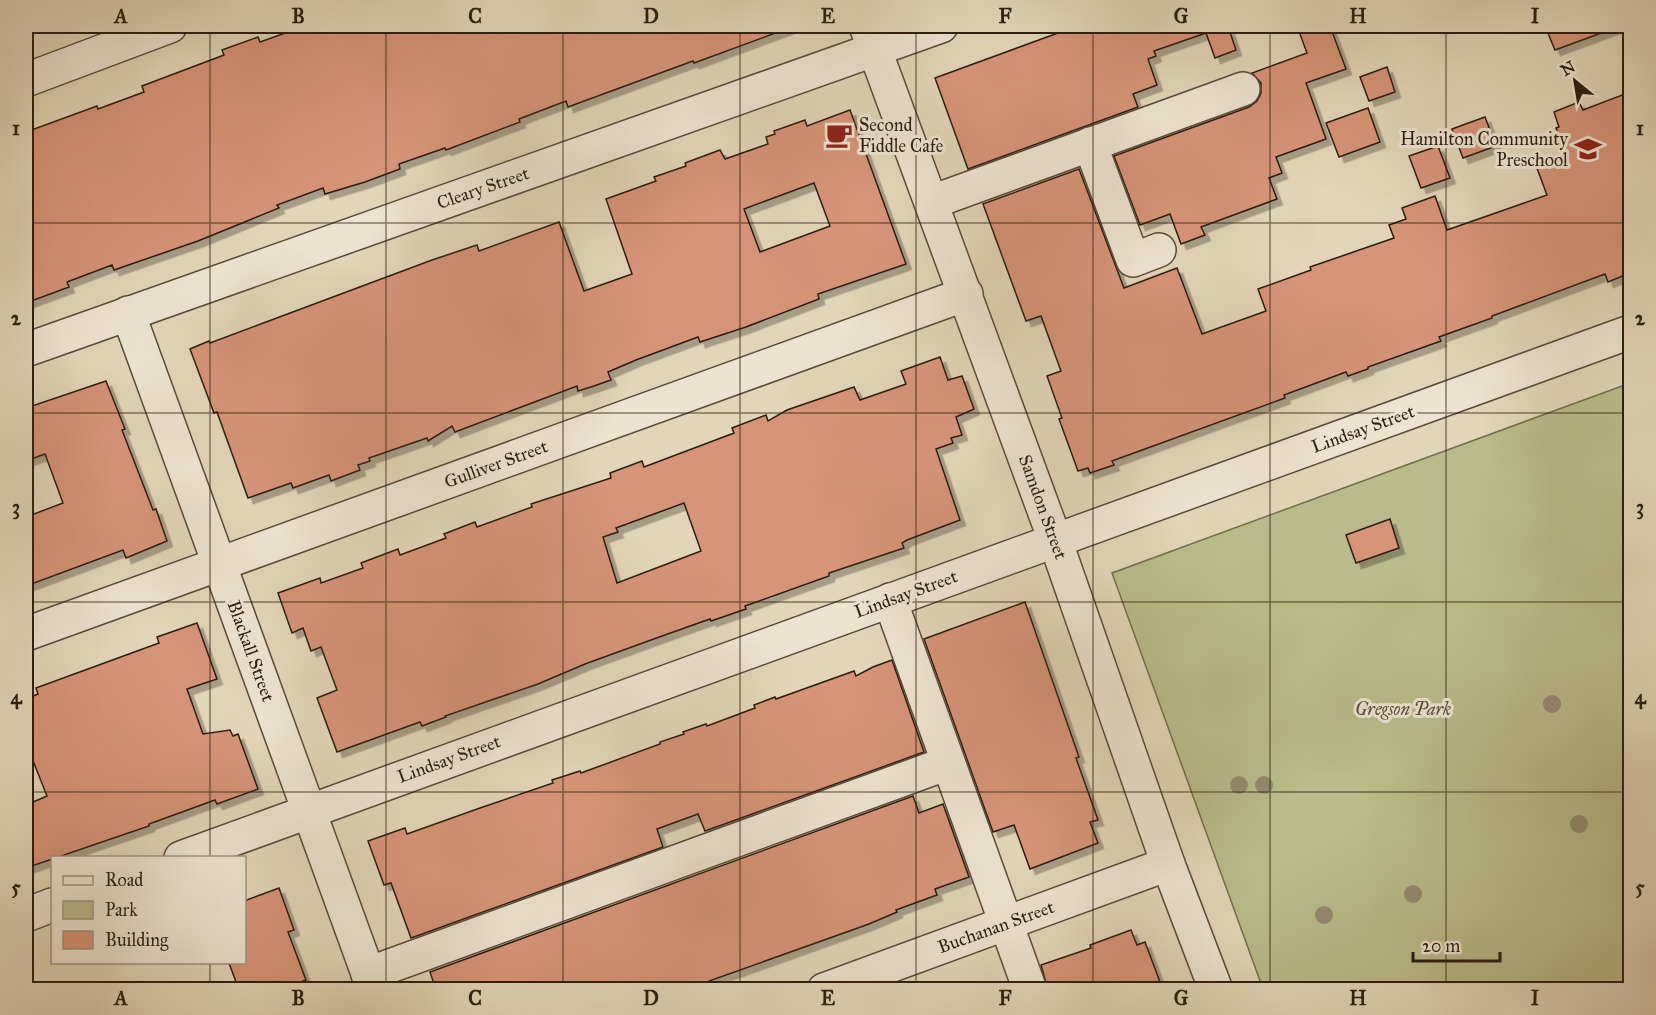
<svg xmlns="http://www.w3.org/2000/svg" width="1656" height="1015" viewBox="0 0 1656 1015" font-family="'IM FELL Great Primer',serif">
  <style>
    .green { fill: #b9bc8a; stroke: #726c4c; stroke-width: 1.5 }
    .building { fill: #d69477; stroke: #2c1d0f; stroke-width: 1.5; fill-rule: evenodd; filter: url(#shadow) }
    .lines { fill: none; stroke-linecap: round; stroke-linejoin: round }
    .minor-casing { stroke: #594b39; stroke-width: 36 }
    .minor { stroke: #ece4d0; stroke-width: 33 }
    .tree { fill: #958b6f }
    .grid { fill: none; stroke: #2c1d0f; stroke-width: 1.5; stroke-opacity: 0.55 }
    .labels { text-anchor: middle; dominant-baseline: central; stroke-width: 6; stroke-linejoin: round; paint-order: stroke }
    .poi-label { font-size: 18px; fill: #2c1d0f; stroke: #ece4d0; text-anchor: start }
    .street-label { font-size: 18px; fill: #2c1d0f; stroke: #ece4d0 }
    .park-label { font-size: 18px; font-style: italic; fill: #564d34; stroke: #ece4d0 }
    .neatline { fill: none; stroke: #2c1d0f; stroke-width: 2 }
    .grid-label { font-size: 20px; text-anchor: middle; font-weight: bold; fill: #2c1d0f }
  </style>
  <defs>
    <filter id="shadow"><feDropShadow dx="5.5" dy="5.5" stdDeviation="0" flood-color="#0004"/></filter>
  </defs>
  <rect width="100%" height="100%" fill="#e1d6b7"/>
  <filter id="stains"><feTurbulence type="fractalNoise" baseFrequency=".00333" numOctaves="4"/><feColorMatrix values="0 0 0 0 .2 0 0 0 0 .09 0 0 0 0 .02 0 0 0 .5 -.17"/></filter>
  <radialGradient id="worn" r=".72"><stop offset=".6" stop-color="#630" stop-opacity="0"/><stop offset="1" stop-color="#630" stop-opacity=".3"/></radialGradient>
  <path class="green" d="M1630 383V989H1263L1112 573Z"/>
  <g class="building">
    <path d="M305 26H788L789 28 694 63 693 61 568 107 566 101 519 119 520 122 446 150 445 148 399 164 400 169 365 182 325 194 323 188 277 205 279 208 198 241 114 270 112 265 67 282 69 287 26 303V132L97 106 98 109 144 92 142 86 224 55 222 50 258 37 260 42Z"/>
    <path d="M1077 26H1228L1236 50 1215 58 1206 33 1154 51 1156 56 1148 59 1157 85 1133 94 1138 107 968 169 935 78Z"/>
    <path d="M1297 26H1330L1346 69 1306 83 1326 139 1276 157 1282 173 1269 178 1277 199 1201 227 1205 235 1181 244 1170 214 1140 225 1114 156 1249 107 1257 101 1261 93V83L1252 73 1307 53Z"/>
    <path d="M1545 26H1615V28L1555 50Z"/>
    <path d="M1387 67 1395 92 1369 101 1360 77Z"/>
    <path d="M1630 92V273L1608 282 1605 274 1492 316V318L1439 337 1441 341 1368 367V369L1348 376 1346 372 1284 395 1285 398 1112 461 1114 465 1090 473 1088 468 1078 471 1059 419 1062 418 1047 376 1061 371 1041 316 1026 321 983 204 1079 169 1124 288 1177 268 1202 334 1266 311 1258 289 1311 270 1310 267 1394 238 1389 225 1406 219 1402 208 1435 196 1447 230 1547 195 1535 163 1562 154 1561 150 1564 149 1556 128 1559 127 1554 112 1579 102 1583 110Z"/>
    <path d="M1368 108 1380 142 1339 157 1326 123Z"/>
    <path d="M850 110 906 264 818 294 819 299 746 327 700 342 698 337 636 360 608 372 611 380 594 386 578 391 577 386 455 432 452 426 428 441 427 438 369 458 370 461 358 465 360 470 331 481 329 475 293 488 291 483 248 498 217 412 214 413 190 349 209 341 210 343 432 260 477 245 479 251 559 222 584 291 632 274 606 199 656 181 654 177 686 166 685 163 720 150 725 159 768 144 766 137 775 134 774 131 805 120 807 126ZM814 183 830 226 760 252 744 209Z"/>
    <path d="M1485 117 1496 146 1463 158 1452 129Z"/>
    <path d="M1438 146 1450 178 1421 188 1409 156Z"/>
    <path d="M940 357 948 380 962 376 974 409 956 417 962 435 951 438 953 443 936 449 960 520 907 540 902 543 904 548 829 573V576L745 606 746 609 711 621 710 619 662 636 585 664 538 684 445 716 446 717 422 726 420 722 337 752 317 698 337 690 321 647 311 651 303 628 292 633 278 593 320 578 321 583 363 568 361 563 398 549 400 555 446 538 444 534 475 522 477 527 532 507 531 504 611 478 610 473 642 461 644 467 734 433 732 428 766 415 768 421 787 410 854 387 860 400 906 384 901 371ZM684 503 701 551 617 583 603 537 618 532 616 528Z"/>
    <path d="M106 381 125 429 122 430 153 510 156 509 167 541 126 558 123 550 26 586V517L63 503 45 454 26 461V408Z"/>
    <path d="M1390 519 1399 548 1356 563 1346 535Z"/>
    <path d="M1025 602 1079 757 1076 758 1098 820 1090 822 1098 843 1030 869 1014 825 993 832 924 639Z"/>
    <path d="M197 623 217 679 187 689 203 734 230 730 233 736 238 734 258 789 217 804 215 800 149 824V826L26 868V805L47 796 26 743V699L38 694 36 688 159 643 157 637Z"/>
    <path d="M892 660 924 752 705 831 698 814 657 829 663 847 411 938 391 883 384 885 368 841 405 828 407 834 480 808 553 783 552 780 580 771 581 773 660 744V742L684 734 683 732 706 724 707 726 755 708 754 705 775 697 776 699 854 671 856 676 873 667Z"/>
    <path d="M913 796 919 813 943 804 969 877 935 889 937 895 896 910 897 912 869 924 684 990H436L430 972Z"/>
    <path d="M279 888 294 930 288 932 306 980 303 981 306 990H239L229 963H244V901Z"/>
    <path d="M1131 930 1137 945 1145 942 1163 990H1048L1041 965 1091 948 1090 945Z"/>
  </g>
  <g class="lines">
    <defs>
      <g id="minor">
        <path d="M866 26 1055 540 1168 864 1216 990"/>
        <path d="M26 80 170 26"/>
        <path d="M1090 144 1133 260 1159 250"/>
        <path d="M932 202 1243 89"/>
        <path d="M128 313 374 990"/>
        <path d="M26 350 941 26"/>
        <path d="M890 600 1030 990"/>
        <path d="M26 634 966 294"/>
        <path d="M181 858 1630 332"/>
        <path d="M26 915 52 905"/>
        <path d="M368 974 948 763"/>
        <path d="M824 990 1168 864"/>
      </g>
    </defs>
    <use href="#minor" class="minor-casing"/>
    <use href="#minor" class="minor"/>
  </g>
  <g class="tree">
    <circle cx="1552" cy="704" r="9"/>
    <circle cx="1239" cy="785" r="9"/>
    <circle cx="1264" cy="785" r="9"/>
    <circle cx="1579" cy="824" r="9"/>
    <circle cx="1413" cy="894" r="9"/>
    <circle cx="1324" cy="915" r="9"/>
  </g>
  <path class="grid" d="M210 26V858M386 26V990M563 26V990M740 26V990M916 26V990M1093 26V990M1270 26V990M1446 26V990M26 223H1630M26 413H1630M26 602H1630M26 792H1630M210 962V990"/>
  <defs>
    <symbol id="cafe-bare" viewBox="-9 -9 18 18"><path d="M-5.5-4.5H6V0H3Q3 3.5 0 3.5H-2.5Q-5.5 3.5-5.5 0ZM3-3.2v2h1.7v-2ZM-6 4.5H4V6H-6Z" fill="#8f2418" stroke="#ece4d0" stroke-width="2.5" paint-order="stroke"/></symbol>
    <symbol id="school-bare" viewBox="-9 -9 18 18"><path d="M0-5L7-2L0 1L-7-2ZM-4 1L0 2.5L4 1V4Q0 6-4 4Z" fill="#8f2418" stroke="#ece4d0" stroke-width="2.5" paint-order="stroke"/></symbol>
  </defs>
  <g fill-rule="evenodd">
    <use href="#cafe-bare" x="820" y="116" width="38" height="38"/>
    <use href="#school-bare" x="1569" y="130" width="38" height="38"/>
  </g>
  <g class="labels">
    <g class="poi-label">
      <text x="859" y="125">Second<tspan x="859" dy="21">Fiddle Cafe</tspan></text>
      <text x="1568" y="139" text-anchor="end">Hamilton Community<tspan x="1568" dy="21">Preschool</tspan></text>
    </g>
    <g class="street-label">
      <text transform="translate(483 188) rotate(-19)">Cleary Street</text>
      <text transform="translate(1363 429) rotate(-20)">Lindsay Street</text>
      <text transform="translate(496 464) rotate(-20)">Gulliver Street</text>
      <text transform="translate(1043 507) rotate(70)">Samdon Street</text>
      <text transform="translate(906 594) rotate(-20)">Lindsay Street</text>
      <text transform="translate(251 651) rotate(70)">Blackall Street</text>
      <text transform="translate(449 759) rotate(-20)">Lindsay Street</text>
      <text transform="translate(996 927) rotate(-20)">Buchanan Street</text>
    </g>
    <g class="park-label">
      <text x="1403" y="709">Gregson Park</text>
    </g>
  </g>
  <rect width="1656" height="1015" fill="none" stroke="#e1d6b7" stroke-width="66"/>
  <rect x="51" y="856" width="195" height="108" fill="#ece4d0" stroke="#9f9483" stroke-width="1.5"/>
  <rect x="63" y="876" width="30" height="9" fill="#ece4d0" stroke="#9f9483" stroke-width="1.5"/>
  <text x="105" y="886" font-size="18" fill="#2c1d0f">Road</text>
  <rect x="63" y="901" width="30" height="18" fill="#b9bc8a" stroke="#9f9483" stroke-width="1.5"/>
  <text x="105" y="916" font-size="18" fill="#2c1d0f">Park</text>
  <rect x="63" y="931" width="30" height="18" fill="#d69477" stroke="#9f9483" stroke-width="1.5"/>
  <text x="105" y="946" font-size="18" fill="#2c1d0f">Building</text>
  <g transform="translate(1575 81) rotate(330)" stroke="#ece4d0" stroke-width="4.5" paint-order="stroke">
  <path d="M0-4.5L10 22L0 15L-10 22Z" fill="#2c1d0f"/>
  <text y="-9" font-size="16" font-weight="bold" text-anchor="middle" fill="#2c1d0f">N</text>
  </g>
  <path d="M1413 952v9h87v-9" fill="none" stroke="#2c1d0f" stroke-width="3"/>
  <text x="1422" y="952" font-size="18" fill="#2c1d0f" stroke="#ece4d0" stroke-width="4.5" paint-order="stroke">20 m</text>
  <rect x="33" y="33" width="1590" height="949" class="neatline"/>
  <g class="grid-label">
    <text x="121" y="23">A</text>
    <text x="298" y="23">B</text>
    <text x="475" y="23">C</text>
    <text x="651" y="23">D</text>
    <text x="828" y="23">E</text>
    <text x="1005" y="23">F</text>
    <text x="1181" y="23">G</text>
    <text x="1358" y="23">H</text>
    <text x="1535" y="23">I</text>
    <text x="16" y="135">1</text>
    <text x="1640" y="135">1</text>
    <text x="16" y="325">2</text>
    <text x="1640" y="325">2</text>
    <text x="16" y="514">3</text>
    <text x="1640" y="514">3</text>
    <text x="16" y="704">4</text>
    <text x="1640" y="704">4</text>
    <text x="16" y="894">5</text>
    <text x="1640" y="894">5</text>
    <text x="121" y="1005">A</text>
    <text x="298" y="1005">B</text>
    <text x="475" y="1005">C</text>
    <text x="651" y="1005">D</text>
    <text x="828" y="1005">E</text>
    <text x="1005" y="1005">F</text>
    <text x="1181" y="1005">G</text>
    <text x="1358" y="1005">H</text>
    <text x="1535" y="1005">I</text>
  </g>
  <rect width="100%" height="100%" filter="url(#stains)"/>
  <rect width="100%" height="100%" fill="url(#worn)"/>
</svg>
